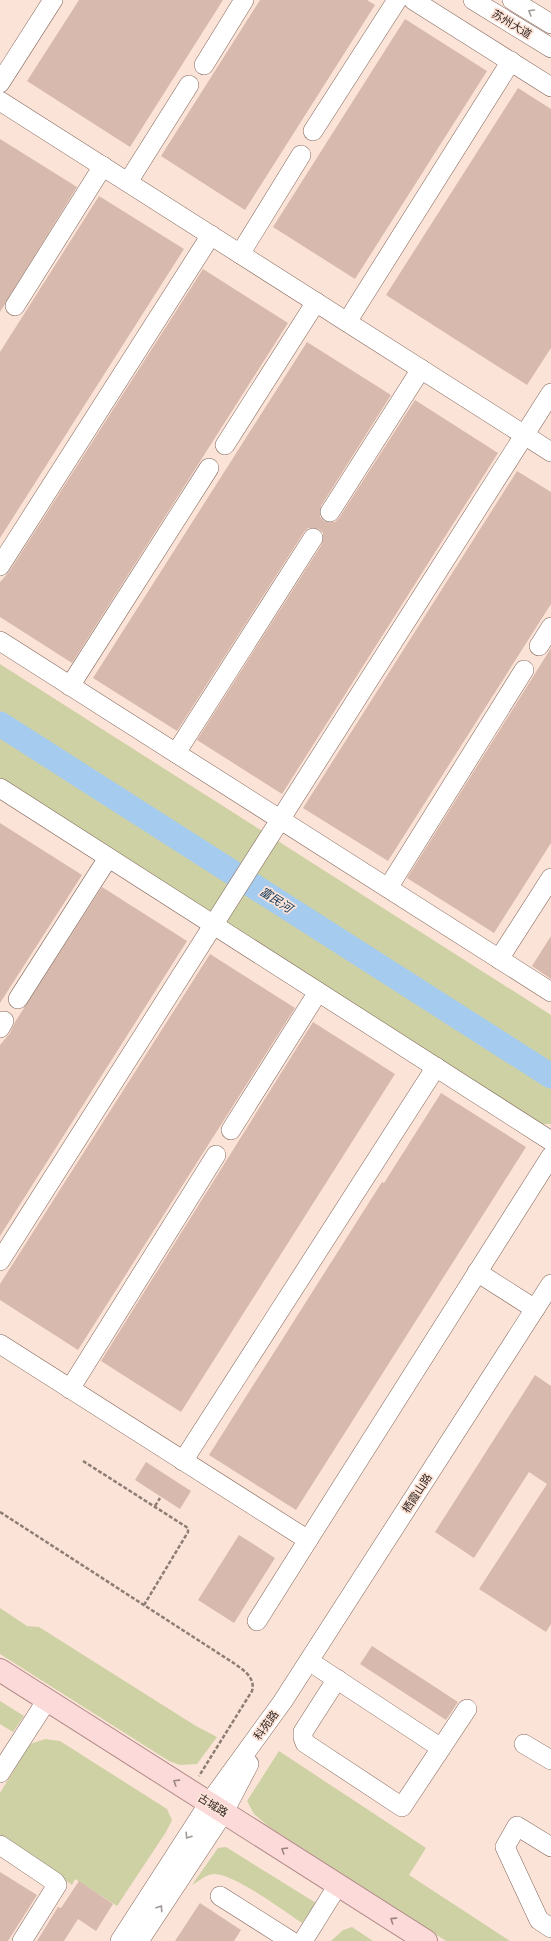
<svg xmlns="http://www.w3.org/2000/svg" width="551" height="1941" viewBox="0 0 551 1941" font-family="Arial,'Noto Sans SC',sans-serif">
  <style>
    .green { fill: #ced1a4 }
    .lines { fill: none; stroke-linecap: round; stroke-linejoin: round }
    .river { stroke: #a5cbef; stroke-width: 25 }
    .building { fill: #d8b9ad }
    .minor-casing { stroke: #806558; stroke-width: 20 }
    .major-casing { stroke: #b08986; stroke-width: 24 }
    .path { stroke: #8e7d75; stroke-width: 2.5; stroke-dasharray: 4 2; stroke-linecap: butt }
    .minor { stroke: #fff; stroke-width: 19 }
    .major { stroke: #fbdad9; stroke-width: 22 }
    .oneway { stroke: #9f9a98 }
    .oneway2 { stroke: #9d8683 }
    .labels { text-anchor: middle; dominant-baseline: central; stroke-width: 3.5; stroke-linejoin: round; paint-order: stroke }
    .street-label { font-size: 11px; fill: #2a1f1a; stroke: #fce3d8 }
    .water-label { font-size: 12px; font-style: italic; fill: #0c3759; stroke: #fce3d8 }
  </style>
  <rect width="100%" height="100%" fill="#fce3d8"/>
  <g class="green">
    <path d="M0 664 551 1015V1124H542L527 1117 0 780Z"/>
    <path d="M0 1608 27 1626 39 1627 196 1726 217 1737 197 1764 180 1765 169 1761 0 1654Z"/>
    <path d="M0 1701 24 1716 13 1732 0 1724Z"/>
    <path d="M45 1739 60 1741 167 1809 172 1820 166 1832 117 1906 75 1879 72 1885 0 1835V1793L30 1744Z"/>
    <path d="M279 1751 426 1848 409 1875 510 1941H446L268 1826 254 1814 247 1801Z"/>
    <path d="M226 1847 316 1903 302 1923C286 1912 231 1872 214 1874 205 1875 199 1881 192 1885L218 1848Z"/>
    <path d="M352 1927 373 1941H331L343 1930Z"/>
  </g>
  <g class="lines">
    <path class="river" d="M0 724 551 1076"/>
  </g>
  <g class="building">
    <path d="M79 0H223L130 147 27 81Z"/>
    <path d="M260 0H367L375 5 245 210 161 156Z"/>
    <path d="M405 19 487 71 355 279 273 227Z"/>
    <path d="M518 88 551 109V348L527 385 386 295Z"/>
    <path d="M0 139 77 187 0 312Z"/>
    <path d="M99 196 184 249 0 538V352Z"/>
    <path d="M203 269 288 323 72 663 0 617V582L9 572Z"/>
    <path d="M307 342 391 395 321 506 320 517 324 521 335 522 339 518 415 400 498 453 282 794 197 740 322 544 323 533 319 529 308 528 304 532 177 731 93 678Z"/>
    <path d="M517 471 551 492V604L388 861 303 808Z"/>
    <path d="M551 648V843L494 933 407 878Z"/>
    <path d="M0 823 82 875 0 1003Z"/>
    <path d="M102 887 187 941 0 1236V1045L10 1033 15 1022Z"/>
    <path d="M551 936V979L532 966Z"/>
    <path d="M210 954 295 1008 78 1350 0 1300V1284Z"/>
    <path d="M313 1022 395 1074 181 1412 101 1361Z"/>
    <path d="M441 1093 526 1147 296 1510 209 1455 382 1182 384 1183Z"/>
    <path d="M535 1375 551 1386V1624L546 1632 479 1589 547 1484 529 1472 474 1558 435 1532Z"/>
    <path d="M146 1462 191 1491 180 1509 135 1480Z"/>
    <path d="M239 1535 275 1558 234 1623 198 1600Z"/>
    <path d="M372 1646 458 1702 446 1720 360 1664Z"/>
    <path d="M0 1872 37 1895 8 1941H0Z"/>
    <path d="M79 1881 113 1904 96 1931 78 1919 64 1941H37L58 1907 61 1908Z"/>
    <path d="M200 1903 241 1930 234 1941H175Z"/>
  </g>
  <g class="lines">
    <defs>
      <g id="minor">
        <path d="M413 0 551 87"/>
        <path d="M473 0 551 48"/>
        <path d="M512 0 551 24"/>
        <path d="M204 65 244 0"/>
        <path d="M0 83 53 0"/>
        <path d="M0 101 551 452"/>
        <path d="M313 131 397 0"/>
        <path d="M128 182 189 85"/>
        <path d="M240 254 301 155"/>
        <path d="M15 306 103 166"/>
        <path d="M347 322 511 61"/>
        <path d="M225 445 316 302"/>
        <path d="M330 512 421 369"/>
        <path d="M0 566 211 235"/>
        <path d="M0 641 551 992"/>
        <path d="M539 646 551 627"/>
        <path d="M70 686 209 468"/>
        <path d="M176 753 313 538"/>
        <path d="M0 788 551 1141"/>
        <path d="M388 888 524 670"/>
        <path d="M499 959 551 878"/>
        <path d="M18 999 108 858"/>
        <path d="M0 1028 4 1021"/>
        <path d="M231 1130 318 992"/>
        <path d="M0 1261 551 393"/>
        <path d="M477 1272 535 1309"/>
        <path d="M0 1344 308 1540 551 1156"/>
        <path d="M70 1389 216 1155"/>
        <path d="M183 1461 436 1067"/>
        <path d="M257 1621 308 1540"/>
        <path d="M309 1661 441 1748"/>
        <path d="M337 1679 303 1732V1737L305 1743 402 1807 467 1709"/>
        <path d="M524 1744 551 1760"/>
        <path d="M0 1773 47 1700"/>
        <path d="M0 1845 55 1882 57 1885 22 1941"/>
        <path d="M551 1847 517 1826 505 1847 539 1920 551 1928"/>
        <path d="M220 1896 291 1941"/>
        <path d="M120 1941 209 1803 283 1701 551 1284"/>
        <path d="M139 1941 224 1812 249 1764"/>
        <path d="M303 1941 338 1885"/>
      </g>
      <path id="major" d="M0 1670 426 1941"/>
    </defs>
    <use href="#minor" class="minor-casing"/>
    <use href="#major" class="major-casing"/>
    <g class="path">
      <path d="M83 1461 188 1528V1532L144 1605"/>
      <path d="M155 1506 160 1498"/>
      <path d="M0 1512 232 1662C242 1669 256 1677 252 1691L199 1776"/>
    </g>
    <use href="#minor" class="minor"/>
    <use href="#major" class="major"/>
  </g>
  <defs><path id="oneway-chevron" d="M-2-3.5L2.5 0L-2 3.5" fill="none" stroke-width="1.6" stroke-linecap="round" stroke-linejoin="round"/></defs>
  <g class="oneway">
    <use href="#oneway-chevron" transform="translate(531 12) rotate(-149)"/>
    <use href="#oneway-chevron" transform="translate(188 1836) rotate(123)"/>
    <use href="#oneway-chevron" transform="translate(160 1908) rotate(-56)"/>
  </g>
  <g class="oneway2">
    <use href="#oneway-chevron" transform="translate(176 1782) rotate(-148)"/>
    <use href="#oneway-chevron" transform="translate(284 1850) rotate(-148)"/>
    <use href="#oneway-chevron" transform="translate(393 1920) rotate(-147)"/>
  </g>
  <g class="labels">
    <g class="street-label">
      <text transform="translate(512 24) rotate(31)">苏州大道</text>
      <text transform="translate(417 1493) rotate(-57)">栖霞山路</text>
      <text transform="translate(266 1725) rotate(-54)">科苑路</text>
      <text transform="translate(213 1805) rotate(32)">古城路</text>
    </g>
    <g class="water-label">
      <text transform="translate(276 900) rotate(33)">富民河</text>
    </g>
  </g>
</svg>
